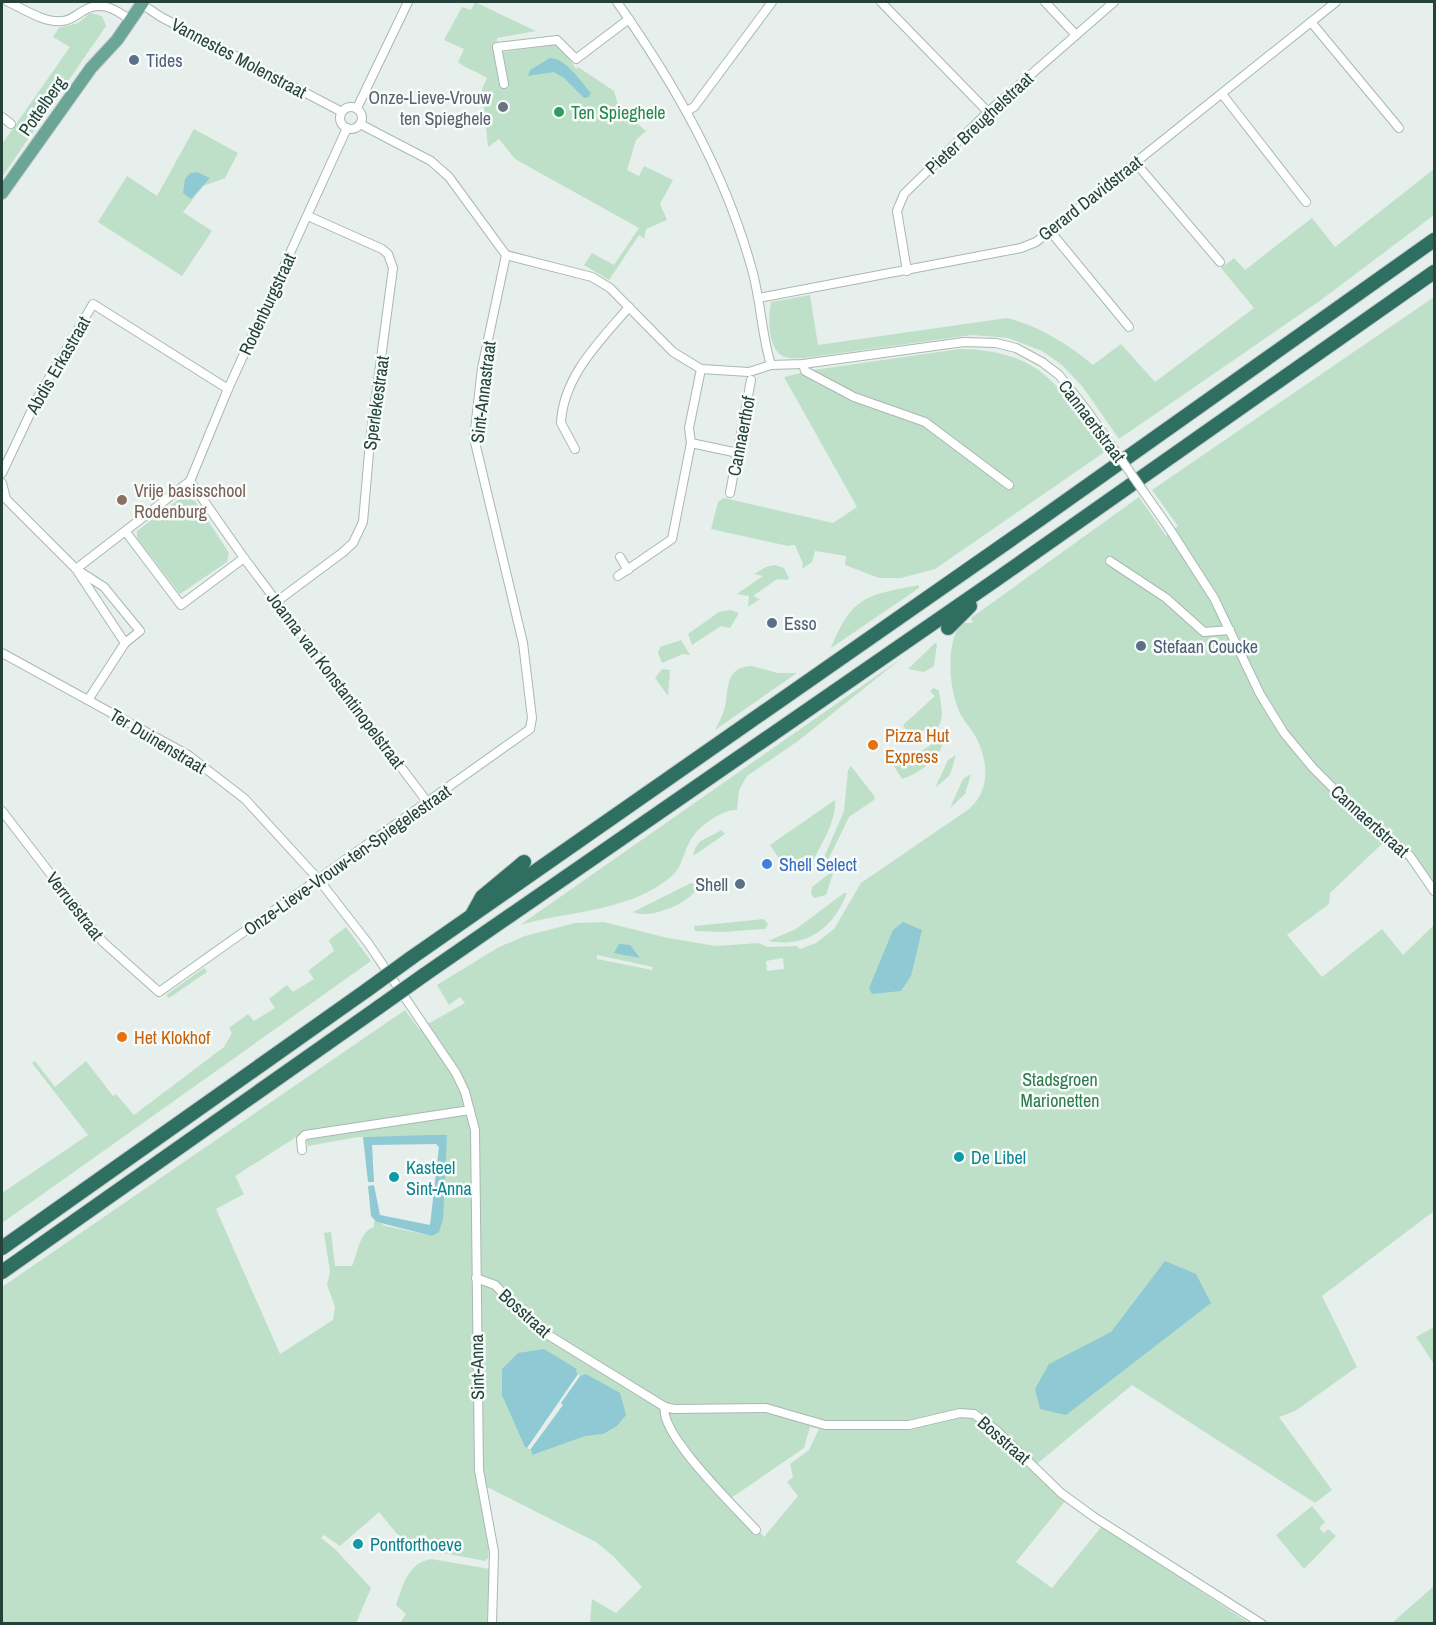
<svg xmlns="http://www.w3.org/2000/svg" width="1436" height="1625" viewBox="0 0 1436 1625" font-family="'Archivo Narrow',sans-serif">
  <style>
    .green { fill: #bfe0c8; fill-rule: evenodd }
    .water { fill: #8ec9d4 }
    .pier { fill: #e6efeb }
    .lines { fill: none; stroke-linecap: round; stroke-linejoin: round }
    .street-casing { stroke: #a8b8b2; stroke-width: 10 }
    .primary-casing { stroke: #c2cac8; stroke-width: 14 }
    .highway-casing { stroke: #c2cac8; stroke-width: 16 }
    .street { stroke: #fff; stroke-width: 8 }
    .primary { stroke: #6aa596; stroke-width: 12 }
    .highway { stroke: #2f6f62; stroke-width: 14 }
    .street-bridge-casing { stroke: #a8b8b2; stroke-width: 10; stroke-linecap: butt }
    .highway-bridge-casing { stroke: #c2cac8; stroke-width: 16; stroke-linecap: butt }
    .street-bridge { stroke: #fff; stroke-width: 8 }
    .highway-bridge { stroke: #2f6f62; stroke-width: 14 }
    .service-dot { fill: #5c6f8a; stroke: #f7fbf9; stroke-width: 2 }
    .worship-dot { fill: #6b7280; stroke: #f7fbf9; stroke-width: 2 }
    .leisure-dot { fill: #2e9e5b; stroke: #f7fbf9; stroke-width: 2 }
    .education-dot { fill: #8d6e63; stroke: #f7fbf9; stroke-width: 2 }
    .food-dot { fill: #e8710a; stroke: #f7fbf9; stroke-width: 2 }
    .shop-dot { fill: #3f7fe0; stroke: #f7fbf9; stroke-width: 2 }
    .culture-dot { fill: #0f9aa8; stroke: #f7fbf9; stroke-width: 2 }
    .labels { text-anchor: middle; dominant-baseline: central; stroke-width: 5; stroke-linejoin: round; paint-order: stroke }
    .street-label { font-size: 18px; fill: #24423a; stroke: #f7fbf9 }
    .service-label { font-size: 18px; fill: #4e5e75; stroke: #f7fbf9; text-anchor: start }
    .worship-label { font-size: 18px; fill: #5b616d; stroke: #f7fbf9; text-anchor: end }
    .leisure-label { font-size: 18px; fill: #27864d; stroke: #f7fbf9; text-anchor: start }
    .education-label { font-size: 18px; fill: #785e54; stroke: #f7fbf9; text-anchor: start }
    .food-label { font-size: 18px; fill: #c56008; stroke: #f7fbf9; text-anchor: start }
    .shop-label { font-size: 18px; fill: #366cbe; stroke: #f7fbf9; text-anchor: start }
    .park-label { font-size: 18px; fill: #2d7a4b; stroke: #f7fbf9 }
    .culture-label { font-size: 18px; fill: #0d838f; stroke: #f7fbf9; text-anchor: start }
  </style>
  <rect width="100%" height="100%" fill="#e6efeb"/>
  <g class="green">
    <path d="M475 2 536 31 497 38 496 53 555 45 566 54 576 69 578 67 614 91 619 108 646 131 636 140 627 170 639 176 644 166 673 180 660 204 667 220 646 229 644 239 639 235 609 280 584 265 592 253 614 265 639 228 515 159 499 139 488 147 482 89 487 78C477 71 468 70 458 62L464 49 444 40 462 7 471 10Z"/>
    <path d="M90 13 102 16 106 26 2 177V144L70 47 53 37 59 28 78 23Z"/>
    <path d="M194 129 238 153 225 178 203 186 183 212 212 231 182 276 98 222 127 176 157 196Z"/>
    <path d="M1434 169V215L1321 300 1119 439 1082 386 1062 365 1042 351 1008 338 972 335 805 358C799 358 791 359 785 357 767 351 768 316 771 302L810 295 818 345 1007 318C1039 326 1068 344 1093 365L1121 344 1155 382 1254 308 1221 268 1234 258 1245 270 1312 218 1335 247Z"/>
    <path d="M1434 297V899C1422 875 1406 857 1384 842L1330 893 1329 904 1287 935 1322 977 1382 929 1403 955 1434 925V1211L1322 1296 1357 1367 1295 1411 1279 1417 1332 1490 1315 1503 1132 1385 1038 1463 1034 1471 1066 1500 1016 1562 1052 1588 1102 1526 1249 1623H590L592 1599 616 1613 642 1587 613 1556 596 1542 487 1487 479 1497 489 1540 488 1558 485 1561 407 1546 379 1512 340 1546 324 1535 321 1538 336 1550 371 1588 356 1623H2V1287L405 1010 419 1029 465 1003 460 997 449 1005 437 985 499 947 525 936 575 923 604 922 668 938 716 946 759 943 767 947 797 946 800 949 816 943 834 929 861 883 969 809C992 789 988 758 974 734 969 726 963 720 959 711 949 688 945 641 962 623H973L971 618 1139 497 1166 536 1178 526 1152 490ZM597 955 653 967 652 970 597 959ZM783 958 784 969 767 971 766 961ZM304 1132 308 1146 358 1137 447 1136 432 1236 386 1226 374 1220V1227C359 1232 358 1253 352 1266H335L331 1232 324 1233 330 1272 327 1285 335 1307 333 1320 280 1354 216 1209 244 1194 235 1176ZM810 1427 819 1429 809 1450 790 1464 793 1477 787 1482 798 1496 764 1537 731 1498 804 1448Z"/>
    <path d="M960 349C1043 350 1061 389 1106 451L935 569 901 578H879L845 565 846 556 815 551 812 562 802 569 803 564 795 545 788 546 711 529 718 502 724 498 833 523 857 507 784 377 813 370Z"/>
    <path d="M188 498 195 501 229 553 227 562 180 594 137 538V531L178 500Z"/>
    <path d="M775 565 784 568 789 578 787 580 777 579 753 596 760 599 748 607 749 596 737 594 763 576 754 574 766 567Z"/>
    <path d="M919 585V588L831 648C852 596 867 595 919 585Z"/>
    <path d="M731 610 739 613 730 628 721 626 692 645 688 634 719 612Z"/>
    <path d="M681 640 690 655 683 654 662 663 658 653 660 647Z"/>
    <path d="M935 643 937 644 934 666 924 672 908 669Z"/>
    <path d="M902 658 798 741 747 776 739 790 737 810C721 809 695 829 689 843 683 854 682 867 672 876 630 912 572 910 520 925Z"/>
    <path d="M751 666 778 673H797L715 730C719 722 723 715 725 707 729 687 725 668 751 666Z"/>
    <path d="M662 669 670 670 668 696 655 678Z"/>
    <path d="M934 688 939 691C941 707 947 722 932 733L928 727 907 742 902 735 907 732 903 725 935 696 930 691Z"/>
    <path d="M944 736C945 755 919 774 902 779L894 766H899Z"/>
    <path d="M956 755 950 775 935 788 948 760Z"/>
    <path d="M851 766 875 797 874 800 849 817 825 866 819 869 844 811 848 770Z"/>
    <path d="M971 774 965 794 950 808 963 779Z"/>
    <path d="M835 800C837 821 820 846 811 865L802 857 790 865 785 857 780 860 770 845Z"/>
    <path d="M721 830 725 834 693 856C697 837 707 840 721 830Z"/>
    <path d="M834 870 826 895 814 898 811 894 812 887Z"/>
    <path d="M691 883 698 886C692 903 649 920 633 912Z"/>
    <path d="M844 893H847C833 928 808 948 768 941L796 929Z"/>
    <path d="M764 919 768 924 765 929 721 932 695 931 694 926Z"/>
    <path d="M346 927 371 961 2 1223V1193L88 1135 32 1063 35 1061 55 1087 86 1061 113 1096 116 1094 134 1115 224 1047 232 1033 229 1028 248 1014 254 1021 275 1008 269 999 287 985 293 992 314 979 308 971 334 951 329 940Z"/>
    <path d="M204 968 207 972 169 998 166 995Z"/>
    <path d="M1434 1327V1364L1416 1337Z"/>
    <path d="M1312 1506 1325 1522 1319 1528 1324 1533 1328 1529 1336 1536 1304 1569 1276 1535Z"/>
    <path d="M431 1559 490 1569 487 1623H400L406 1614 396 1605C403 1585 408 1563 431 1559Z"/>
    <path d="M1434 1586V1623H1392Z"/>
  </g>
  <g class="water">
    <path d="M550 58C567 59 580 81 591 93L589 97 584 98 564 78 554 72 528 76 530 70Z"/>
    <path d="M197 172 210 178 191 199 183 193 185 179 190 173Z"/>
    <path d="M903 922 922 930 911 976 901 991 872 994 869 988 893 930Z"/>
    <path d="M619 944 630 945 640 958 614 953Z"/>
    <path d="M431 1135H447L443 1219 439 1232 432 1236 377 1222 371 1216 368 1186 374 1185 380 1215 430 1225 439 1147 436 1144 372 1145 374 1182H368L363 1137Z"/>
    <path d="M1165 1261 1196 1274 1211 1303 1066 1415 1040 1409 1035 1389 1049 1364 1111 1332Z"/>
    <path d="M544 1349 577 1369 576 1372 580 1376 586 1374 620 1393 626 1415 617 1426 603 1434 585 1436 532 1455V1451L525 1447 502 1395V1369L518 1353Z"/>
  </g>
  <path class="pier" d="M578 1374 580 1376 561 1403 563 1405 530 1450 527 1448Z"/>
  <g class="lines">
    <defs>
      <g id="street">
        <path d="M8 2C24 9 44 23 62 21 70 21 76 15 83 11 100 0 116 9 130 20"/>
        <path d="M617 2C674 83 724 170 751 266 761 299 761 333 771 365"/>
        <path d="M881 2 988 112"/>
        <path d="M1045 2 1076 35"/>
        <path d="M140 3 161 17 342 112"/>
        <path d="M1311 22 1399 128"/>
        <path d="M504 84 497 47 557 40 576 59 629 19"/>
        <path d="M1222 94 1306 202"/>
        <circle cx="351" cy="118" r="11"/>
        <path d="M357 108 408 2"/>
        <path d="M687 111 694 107 772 2"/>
        <path d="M2 117 11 124"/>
        <path d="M1135 162 1220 262"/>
        <path d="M1050 231 1129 327"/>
        <path d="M506 255 592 277 610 288 673 352 701 369 749 372 771 365 803 364 964 342 996 343 1016 348 1042 362 1059 375 1088 412"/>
        <path d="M907 271 897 211 904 194 988 112 1114 2"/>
        <path d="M759 298 1021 248 1036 242 1336 2"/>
        <path d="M803 364 805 371 854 397 925 422 1009 485"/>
        <path d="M701 369 689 428 691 443 738 453"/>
        <path d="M575 449 561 423C563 376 601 340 629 307"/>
        <path d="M2 473 38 397 93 304 228 389"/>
        <path d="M190 481 244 558 428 803"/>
        <path d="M2 483 6 499 76 569 104 587 140 631 125 643"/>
        <path d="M730 493 751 380"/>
        <path d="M1169 528 1214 598 1260 694 1284 733 1313 768 1347 802 1410 856 1434 891"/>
        <path d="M126 532 181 605 244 558"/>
        <path d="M620 557 628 570"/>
        <path d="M1110 561 1166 598 1204 632 1230 630"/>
        <path d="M76 569 190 481 228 389 347 128"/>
        <path d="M78 572 125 643 88 700"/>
        <path d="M618 576 672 539 691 443"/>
        <path d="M276 602 342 553 353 543 363 522 370 441 393 268 388 254 382 249 308 216"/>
        <path d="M2 653 188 755 245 799 319 880 368 943 456 1073 465 1092 475 1130 479 1470 494 1552 492 1624"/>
        <path d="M2 811 103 942 159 992 530 729 532 718 523 643 474 438 482 368 506 255 449 177 431 161 360 124"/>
        <path d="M302 1150 301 1139 305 1135 470 1110"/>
        <path d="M476 1278 495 1285 537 1328 665 1407 674 1409 766 1408 825 1425H909L960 1413 974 1414 996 1430 1061 1493 1094 1517 1262 1624"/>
        <path d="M665 1407C658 1433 737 1509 756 1530"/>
      </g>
      <path id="primary" d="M2 193 91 68 117 40 143 2"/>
      <g id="highway">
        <path d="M948 628 970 606"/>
        <path d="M472 915 482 897 524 862"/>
        <path d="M411 958 1039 520 1434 240"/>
        <path d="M424 975 997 579 1434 272"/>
        <path d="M2 1248 367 990"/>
        <path d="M2 1272 379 1007"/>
      </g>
    </defs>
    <use href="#street" class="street-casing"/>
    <use href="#primary" class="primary-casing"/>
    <use href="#highway" class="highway-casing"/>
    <use href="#street" class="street"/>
    <use href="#primary" class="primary"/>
    <use href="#highway" class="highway"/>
    <defs>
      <path id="street-bridge" d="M1088 412 1169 528"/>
      <g id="highway-bridge">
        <path d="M367 990 411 958"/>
        <path d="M379 1007 424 975"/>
      </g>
    </defs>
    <use href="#street-bridge" class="street-bridge-casing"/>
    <use href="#highway-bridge" class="highway-bridge-casing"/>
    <use href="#street-bridge" class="street-bridge"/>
    <use href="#highway-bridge" class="highway-bridge"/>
  </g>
  <g class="service-dot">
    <circle cx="134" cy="60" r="6"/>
    <circle cx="772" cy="623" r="6"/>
    <circle cx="1141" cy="646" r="6"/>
    <circle cx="740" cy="884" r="6"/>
  </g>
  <circle class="worship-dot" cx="503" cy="107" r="6"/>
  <circle class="leisure-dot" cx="559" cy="112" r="6"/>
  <circle class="education-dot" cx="122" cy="500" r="6"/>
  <g class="food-dot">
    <circle cx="873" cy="745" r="6"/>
    <circle cx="122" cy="1037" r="6"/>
  </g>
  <circle class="shop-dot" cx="767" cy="864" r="6"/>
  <g class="culture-dot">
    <circle cx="959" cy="1157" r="6"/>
    <circle cx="394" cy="1177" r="6"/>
    <circle cx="358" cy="1544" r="6"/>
  </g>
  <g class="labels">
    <g class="street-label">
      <text transform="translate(239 58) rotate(28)">Vannestes Molenstraat</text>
      <text transform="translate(42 106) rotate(-55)">Pottelberg</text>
      <text transform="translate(979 123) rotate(-43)">Pieter Breughelstraat</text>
      <text transform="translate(1090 198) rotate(-38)">Gerard Davidstraat</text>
      <text transform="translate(267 304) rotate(-65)">Rodenburgstraat</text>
      <text transform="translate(58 365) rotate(-60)">Abdis Erkastraat</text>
      <text transform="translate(483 392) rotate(-83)">Sint-Annastraat</text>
      <text transform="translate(376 403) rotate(-82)">Sperlekestraat</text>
      <text transform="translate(1092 421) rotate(53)">Cannaertstraat</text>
      <text transform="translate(741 436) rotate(-79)">Cannaerthof</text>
      <text transform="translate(336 680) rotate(53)">Joanna van Konstantinopelstraat</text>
      <text transform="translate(158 741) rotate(31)">Ter Duinenstraat</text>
      <text transform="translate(1370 821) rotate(42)">Cannaertstraat</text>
      <text transform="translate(347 860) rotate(-35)">Onze-Lieve-Vrouw-ten-Spiegelestraat</text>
      <text transform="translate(75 906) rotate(52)">Verruestraat</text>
      <text transform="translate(525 1313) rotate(42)">Bosstraat</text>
      <text transform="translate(477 1367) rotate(-91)">Sint-Anna</text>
      <text transform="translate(1004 1440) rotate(41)">Bosstraat</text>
    </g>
    <g class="service-label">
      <text x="146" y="60">Tides</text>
      <text x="784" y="623">Esso</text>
      <text x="1153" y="646">Stefaan Coucke</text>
      <text x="728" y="884" text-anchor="end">Shell</text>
    </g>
    <g class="worship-label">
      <text x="491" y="97">Onze-Lieve-Vrouw<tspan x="491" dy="21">ten Spieghele</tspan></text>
    </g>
    <g class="leisure-label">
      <text x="571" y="112">Ten Spieghele</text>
    </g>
    <g class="education-label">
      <text x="134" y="490">Vrije basisschool<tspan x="134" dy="21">Rodenburg</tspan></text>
    </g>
    <g class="food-label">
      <text x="885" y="735">Pizza Hut<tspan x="885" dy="21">Express</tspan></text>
      <text x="134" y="1037">Het Klokhof</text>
    </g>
    <g class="shop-label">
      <text x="779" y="864">Shell Select</text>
    </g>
    <g class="park-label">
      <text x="1060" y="1079">Stadsgroen<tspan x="1060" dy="21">Marionetten</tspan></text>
    </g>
    <g class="culture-label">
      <text x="971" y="1157">De Libel</text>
      <text x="406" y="1167">Kasteel<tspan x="406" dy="21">Sint-Anna</tspan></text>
      <text x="370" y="1544">Pontforthoeve</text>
    </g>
  </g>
  <rect width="1436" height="1625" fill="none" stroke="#24423a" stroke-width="6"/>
</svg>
